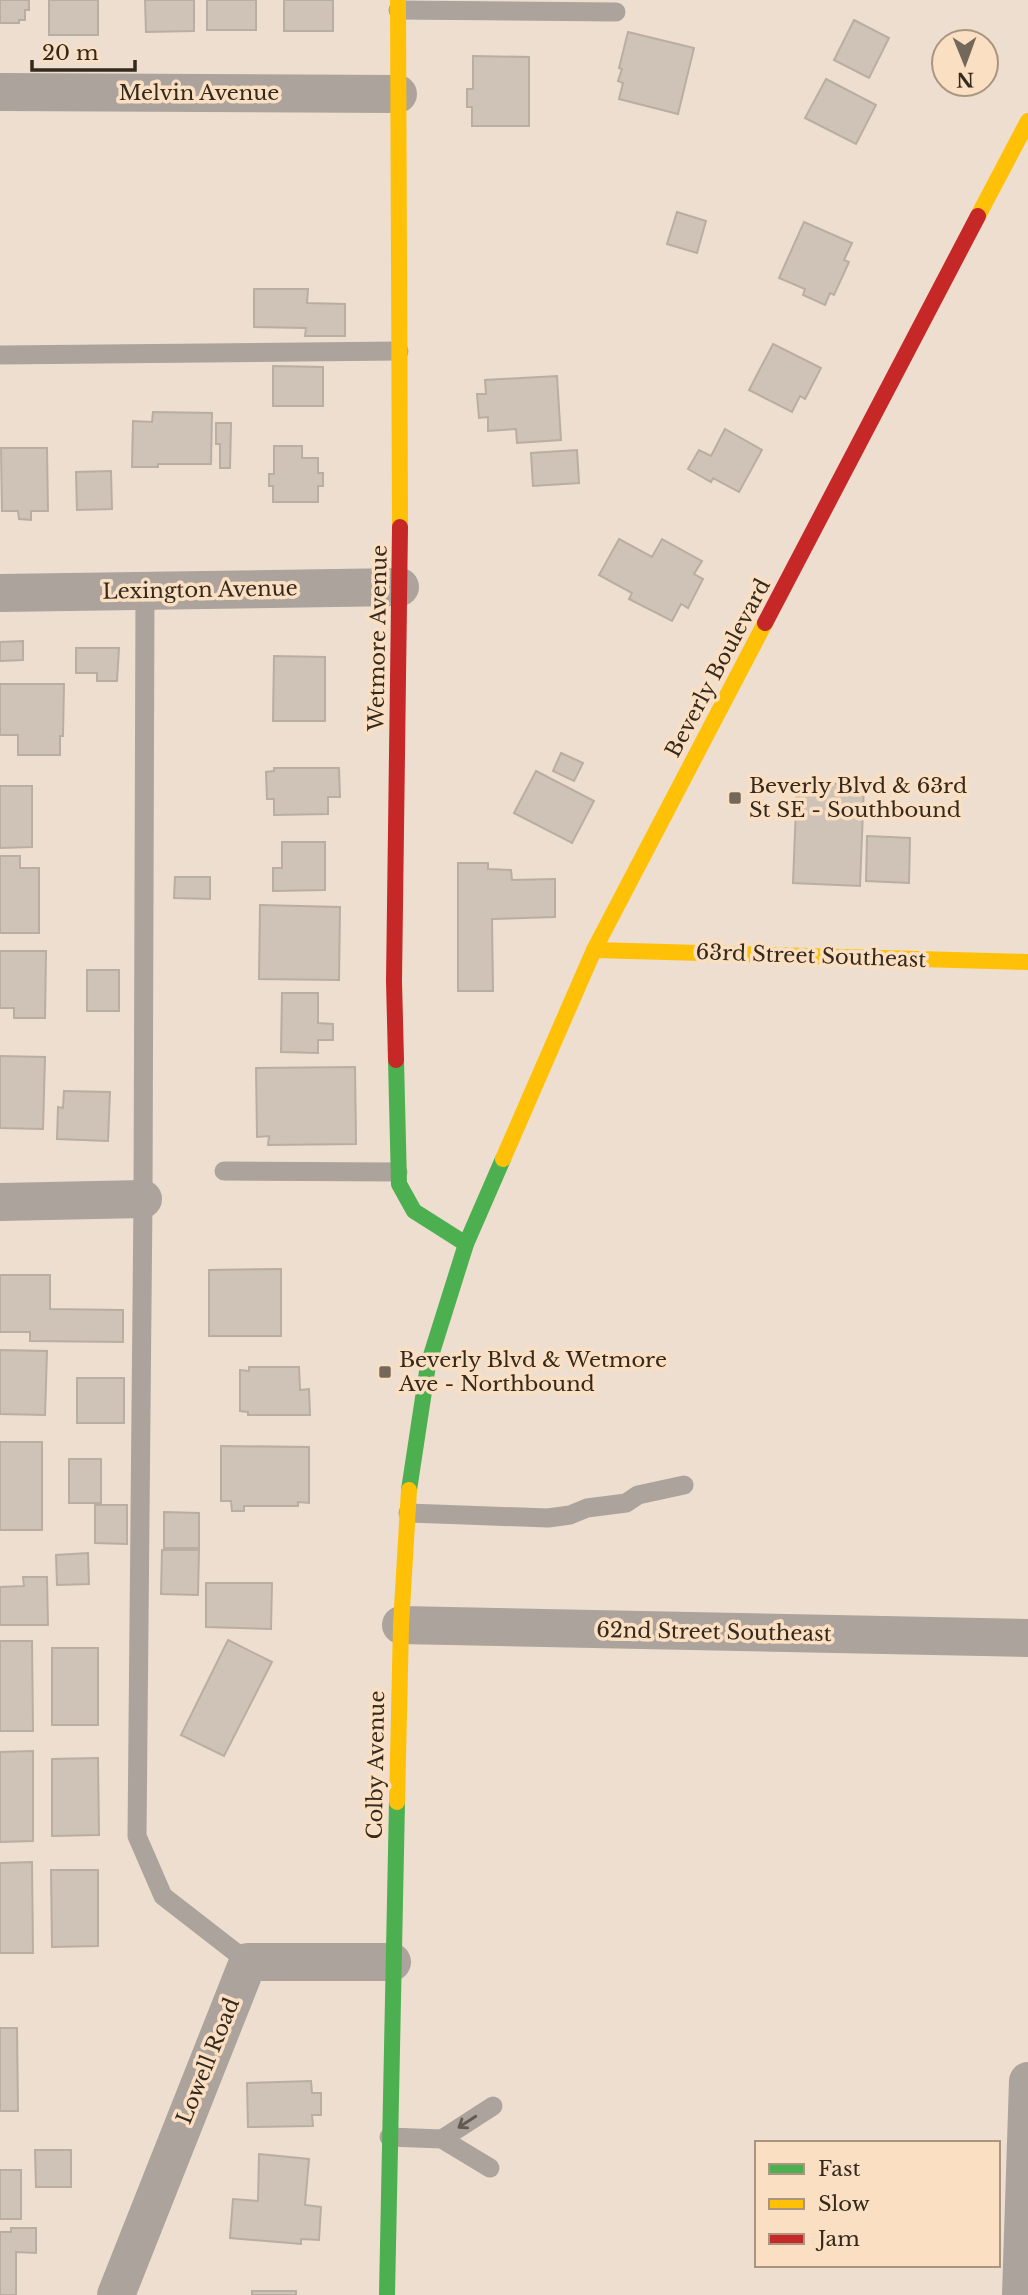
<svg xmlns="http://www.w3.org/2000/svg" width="1028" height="2295" viewBox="0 0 1028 2295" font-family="'Libre Baskerville',serif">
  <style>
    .building { fill: #cfc3b7; stroke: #b9aea2; stroke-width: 2 }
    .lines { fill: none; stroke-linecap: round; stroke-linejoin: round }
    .lane { stroke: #aba39c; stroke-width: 19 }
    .street { stroke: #aba39c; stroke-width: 38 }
    .fast { stroke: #4caf50; stroke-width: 16 }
    .slow { stroke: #ffc107; stroke-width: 16 }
    .jam { stroke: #c62828; stroke-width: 16 }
    .oneway { stroke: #635a50 }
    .poi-dot { fill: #74685b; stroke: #fadfc2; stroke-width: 2.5 }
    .labels { text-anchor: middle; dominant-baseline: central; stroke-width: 7; stroke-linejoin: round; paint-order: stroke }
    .street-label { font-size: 21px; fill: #33291d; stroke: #fadfc2 }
    .poi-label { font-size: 21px; fill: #33291d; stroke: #fadfc2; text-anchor: start }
  </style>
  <rect width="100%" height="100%" fill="#eddecf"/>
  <g class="building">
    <path d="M0 0H29V10H25V20H19V23H0Z"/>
    <rect x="49" y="0" width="49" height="35"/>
    <path d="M145 0H194V31L146 32Z"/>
    <rect x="207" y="0" width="49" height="30"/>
    <rect x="284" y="0" width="49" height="31"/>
    <path d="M854 20 889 38 869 78 834 60Z"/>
    <path d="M628 32 694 48 678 114 619 99 623 83 618 81 622 69 619 68Z"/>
    <path d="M473 56 529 57V126H472V107H467V89H473Z"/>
    <path d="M826 79 876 105 856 144 805 118Z"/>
    <path d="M677 212 706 221 697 253 667 244Z"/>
    <path d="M804 222 852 243 844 260 849 262 834 295 830 293 825 305 803 295 805 289 779 278Z"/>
    <path d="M254 289H308L307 303 345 304V336H305L306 328 254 327Z"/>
    <path d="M773 344 821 368 805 399 800 396 792 412 749 390Z"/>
    <path d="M273 366 323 367V406H273Z"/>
    <path d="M557 376 561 440 517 443 516 429 488 431V417L479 418 477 394H486L485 380Z"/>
    <path d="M153 412 212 413 211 464H158V467H132L133 421 152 422Z"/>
    <path d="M216 423H231L230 468H220V444H216Z"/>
    <path d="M725 429 762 450 739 492 713 478 711 482 688 469 699 450 711 456Z"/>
    <path d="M274 446H302V458H318V473H323V486H318V502H273V486H269V474H274Z"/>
    <path d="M1 448H47L48 511H31V520L19 519 18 511H2Z"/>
    <path d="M577 450 579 483 533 486 531 453Z"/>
    <path d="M111 471 112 509 77 510 76 472Z"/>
    <path d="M619 539 652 557 662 539 702 561 694 574 703 579 688 608 681 604 672 621 629 599 632 593 599 575Z"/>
    <path d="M23 641V660L0 661V642Z"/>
    <path d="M76 648H119L117 681H97V673H76Z"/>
    <path d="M274 656 325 657V721H273Z"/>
    <path d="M0 684H64L63 736H60V755H18V735H0Z"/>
    <path d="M561 753 583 763 574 781 553 771Z"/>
    <path d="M274 768H339L340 797H328V814L274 815V799H267L266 772 274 771Z"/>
    <path d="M536 771 594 801 572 843 514 813Z"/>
    <path d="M797 782 864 785 860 886 793 883Z"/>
    <path d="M0 786H32V847L0 848Z"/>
    <path d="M867 836 910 838 909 883 866 881Z"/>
    <path d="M282 842H325V890L273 891V868H282Z"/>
    <path d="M0 856H20V868H39V933H0Z"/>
    <path d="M458 863H488V869L511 870 512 880 555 879V917L492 919 493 991H458Z"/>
    <path d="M175 877H210V899L174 898Z"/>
    <path d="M260 905 340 907 339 980 259 979Z"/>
    <path d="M0 951H46L45 1018H14V1008H0Z"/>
    <rect x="87" y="970" width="32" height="41"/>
    <path d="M282 993H318V1023L333 1024V1040H318V1053L281 1052Z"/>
    <path d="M0 1056 45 1057 43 1129 0 1128Z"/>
    <path d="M355 1067 356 1144 268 1145 269 1136 257 1137 256 1068Z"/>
    <path d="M64 1091 110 1092 108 1141 57 1139 58 1107 63 1108Z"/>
    <path d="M281 1269V1336H209V1270Z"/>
    <path d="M0 1275H50V1309L123 1310V1342L30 1341V1332H0Z"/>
    <path d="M0 1350 47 1351 45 1415 0 1414Z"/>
    <path d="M249 1367H299L300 1390 309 1389 310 1415H248V1412L240 1411V1370L249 1371Z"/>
    <rect x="77" y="1378" width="47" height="45"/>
    <rect x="0" y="1442" width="42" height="88"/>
    <path d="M221 1446 309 1447V1503L298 1502V1506H244V1511H232L231 1501H221Z"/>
    <rect x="69" y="1459" width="32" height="44"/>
    <path d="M95 1505H127V1544L95 1543Z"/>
    <path d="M164 1512 199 1513V1548H164Z"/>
    <path d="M162 1550H199L198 1595 161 1594Z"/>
    <path d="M88 1553 89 1584 57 1585 56 1555Z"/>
    <path d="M23 1577H47L48 1625H0V1587L24 1586Z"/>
    <path d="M206 1583H272L271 1629 206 1627Z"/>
    <path d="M228 1640 272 1662 224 1756 181 1735Z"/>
    <path d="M0 1641H32L33 1731H0Z"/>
    <rect x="52" y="1648" width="46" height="77"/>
    <path d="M33 1751V1841L0 1842V1752Z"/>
    <path d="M98 1758 99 1835 52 1836V1759Z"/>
    <path d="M32 1862 33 1953H0V1863Z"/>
    <path d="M51 1870H98V1946L52 1947Z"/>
    <path d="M0 2028H17L18 2111H0Z"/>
    <path d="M311 2081 312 2093H321V2115H312L313 2126 248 2127 247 2083Z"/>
    <path d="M35 2150H71V2187H36Z"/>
    <path d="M259 2154 309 2159 305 2205 321 2207 319 2240 301 2239V2244L230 2238 233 2199 258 2201Z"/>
    <rect x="0" y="2170" width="21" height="49"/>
    <path d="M11 2228H36V2253L16 2252V2295H0V2232H11Z"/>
    <rect x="252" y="2291" width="44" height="4"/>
  </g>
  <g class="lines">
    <g class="lane">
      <path d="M398 10 616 12"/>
      <path d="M0 355 399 351"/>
      <path d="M145 591 143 1199 137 1836 163 1896 248 1962"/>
      <path d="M224 1171 398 1172"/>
      <path d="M408 1513 548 1518 570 1515 587 1508 626 1503 638 1495 684 1485"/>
      <path d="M389 2137 442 2139 490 2168"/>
      <path d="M442 2139 493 2106"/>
    </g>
    <g class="street">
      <path d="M0 92 398 94"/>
      <path d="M0 593 400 587"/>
      <path d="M0 1202 143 1199"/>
      <path d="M401 1625 1028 1638"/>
      <path d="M116 2295 248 1962H392"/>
      <path d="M1021 2295 1028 2081"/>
    </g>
    <g class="fast">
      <path d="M396 1060 399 1184 414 1211 466 1244"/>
      <path d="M409 1490 428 1365 466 1244 503 1159"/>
      <path d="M387 2295 397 1802"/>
    </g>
    <g class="slow">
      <path d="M398 0 400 527"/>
      <path d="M978 216 1028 121"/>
      <path d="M594 950 1028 962"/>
      <path d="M503 1159 594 950 765 623"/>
      <path d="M397 1802 401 1625 409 1490"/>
    </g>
    <g class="jam">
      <path d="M765 623 978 216"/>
      <path d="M396 1060 394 981 400 527"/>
    </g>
  </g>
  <defs><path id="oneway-shaft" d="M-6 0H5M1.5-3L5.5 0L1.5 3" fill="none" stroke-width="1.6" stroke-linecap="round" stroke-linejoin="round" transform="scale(1.75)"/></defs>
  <use class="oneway" href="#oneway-shaft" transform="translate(467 2122) rotate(147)"/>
  <g class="poi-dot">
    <rect x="728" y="791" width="14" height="14" rx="3.5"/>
    <rect x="378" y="1365" width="14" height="14" rx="3.5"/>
  </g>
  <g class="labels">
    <g class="street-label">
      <text x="199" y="93">Melvin Avenue</text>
      <text transform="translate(200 590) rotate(-1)">Lexington Avenue</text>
      <text transform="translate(378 638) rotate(-89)">Wetmore Avenue</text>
      <text transform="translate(718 668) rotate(-62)">Beverly Boulevard</text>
      <text transform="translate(811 956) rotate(2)">63rd Street Southeast</text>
      <text transform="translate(714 1632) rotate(1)">62nd Street Southeast</text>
      <text transform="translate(376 1765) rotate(-89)">Colby Avenue</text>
      <text transform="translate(208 2061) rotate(-68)">Lowell Road</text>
    </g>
    <g class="poi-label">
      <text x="749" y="786">Beverly Blvd &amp; 63rd<tspan x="749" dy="24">St SE - Southbound</tspan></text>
      <text x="399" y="1360">Beverly Blvd &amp; Wetmore<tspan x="399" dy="24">Ave - Northbound</tspan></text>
    </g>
  </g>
  <rect x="755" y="2141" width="245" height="126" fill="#fadfc2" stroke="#aa9680" stroke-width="2"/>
  <rect x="769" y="2164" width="35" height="10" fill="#4caf50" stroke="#aa9680" stroke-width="2"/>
  <text x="818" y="2176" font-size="21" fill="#33291d">Fast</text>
  <rect x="769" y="2199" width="35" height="10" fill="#ffc107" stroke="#aa9680" stroke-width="2"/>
  <text x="818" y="2211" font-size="21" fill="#33291d">Slow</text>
  <rect x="769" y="2234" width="35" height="10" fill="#c62828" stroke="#aa9680" stroke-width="2"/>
  <text x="818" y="2246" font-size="21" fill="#33291d">Jam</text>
  <g transform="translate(965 63) rotate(179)"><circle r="33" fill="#fadfc2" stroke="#aa9680" stroke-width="2"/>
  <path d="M0-5L12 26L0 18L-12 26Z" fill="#74685b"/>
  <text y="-10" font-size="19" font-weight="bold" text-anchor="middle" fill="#33291d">N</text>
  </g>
  <path d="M32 60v10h103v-10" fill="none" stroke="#33291d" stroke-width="3.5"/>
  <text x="42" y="60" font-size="21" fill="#33291d" stroke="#fadfc2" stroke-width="5" paint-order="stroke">20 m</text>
</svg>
